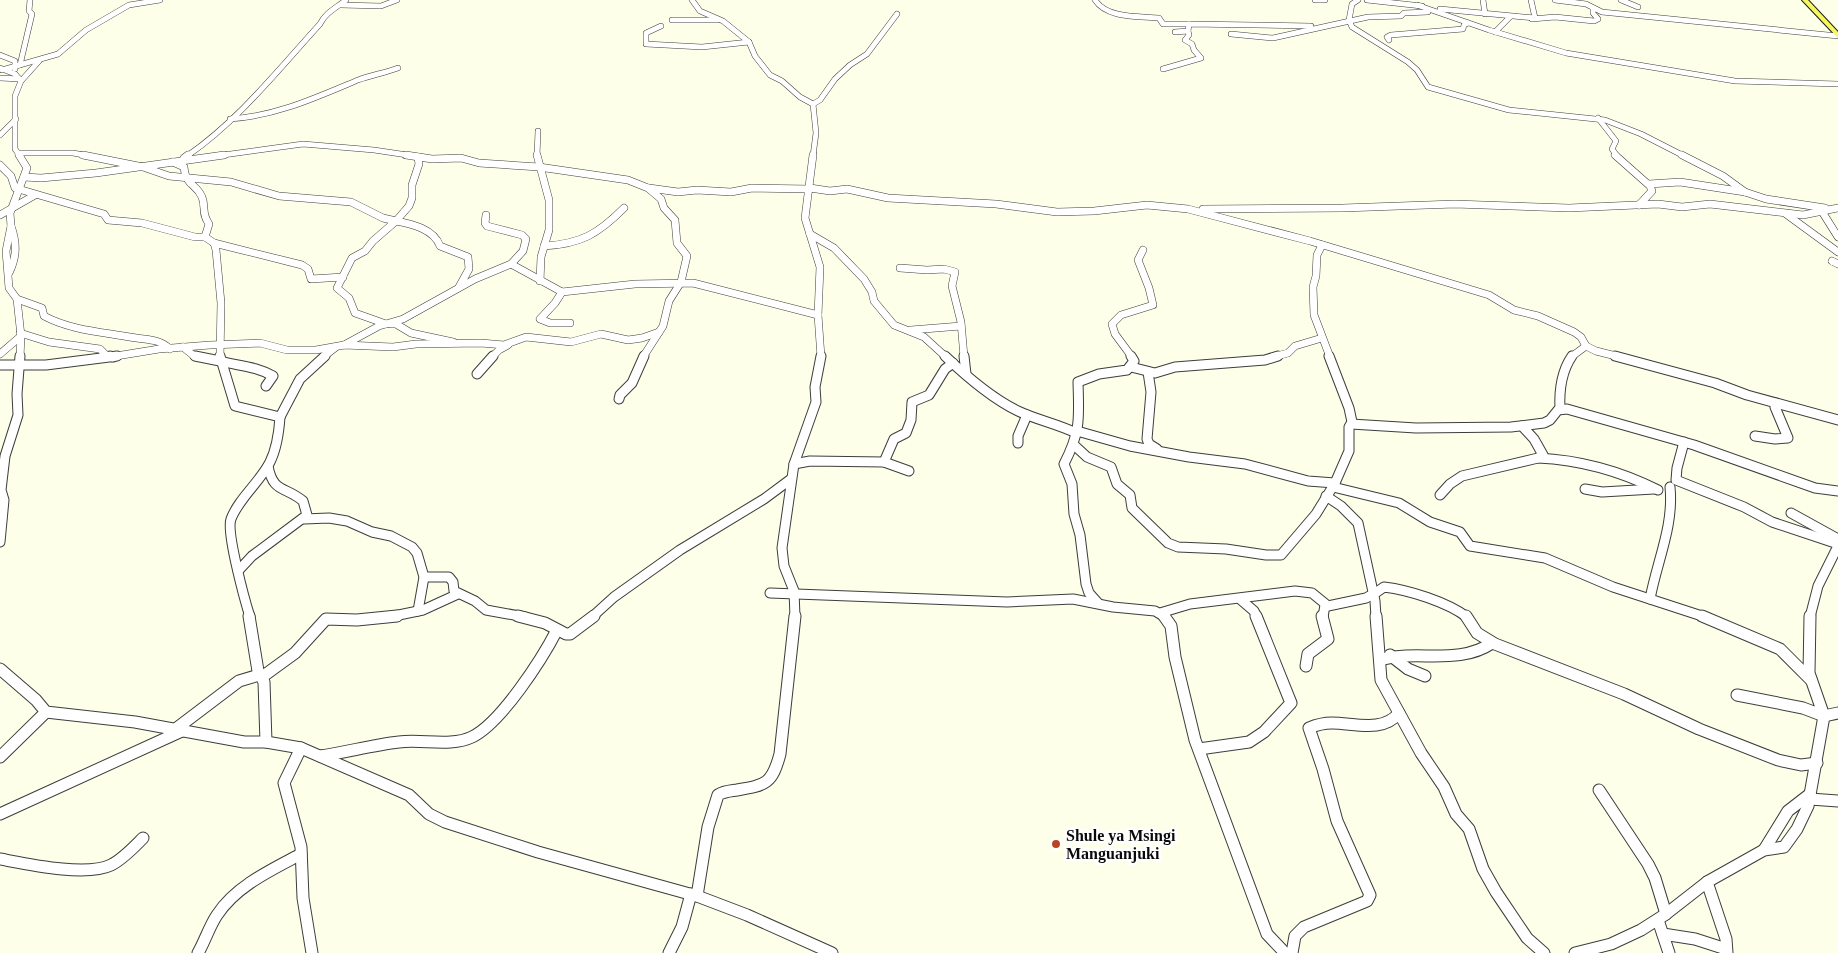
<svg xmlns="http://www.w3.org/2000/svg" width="1838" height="953" viewBox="0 0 1838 953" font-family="'Times New Roman',serif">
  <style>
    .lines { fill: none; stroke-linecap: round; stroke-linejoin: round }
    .minor-far3-casing { stroke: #3d3d3d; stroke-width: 6 }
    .minor-far2-casing { stroke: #3d3d3d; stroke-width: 8 }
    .minor-far1-casing { stroke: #3d3d3d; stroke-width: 11 }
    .minor-casing { stroke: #3d3d3d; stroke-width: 13 }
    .major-casing { stroke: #1b1b1b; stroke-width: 2 }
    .minor-far3 { stroke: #fff; stroke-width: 5 }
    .minor-far2 { stroke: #fff; stroke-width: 7 }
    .minor-far1 { stroke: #fff; stroke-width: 9 }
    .minor { stroke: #fff; stroke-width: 11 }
    .major { fill: #f6f85f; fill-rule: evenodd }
    .poi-dot { fill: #b84425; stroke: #fff; stroke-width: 2 }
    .labels { text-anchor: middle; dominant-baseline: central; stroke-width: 5; stroke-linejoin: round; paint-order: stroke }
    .near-poi-label { font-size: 16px; font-weight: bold; fill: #0a0a0a; stroke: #fff; text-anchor: start }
  </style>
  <rect width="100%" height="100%" fill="#fdffe8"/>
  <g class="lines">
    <defs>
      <g id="minor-far3">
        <path d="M692 0 700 11 723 21 749 42 755 56 770 75 782 81 800 97 813 104 816 133 813 156"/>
        <path d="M1095 0C1107 19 1140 16 1159 18L1163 24H1189"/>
        <path d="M1315 0H1325"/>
        <path d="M1358 0 1352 4 1349 20 1352 27 1408 62 1417 70 1428 87 1509 110 1605 120 1641 134 1684 156"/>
        <path d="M1367 0 1422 6"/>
        <path d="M1483 0 1485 14"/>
        <path d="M1555 0 1586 4 1602 12 1838 36"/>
        <path d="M1621 0 1638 7"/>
        <path d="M341 5 381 6 397 0"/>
        <path d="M1417 5 1489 30 1566 53 1735 81 1838 84"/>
        <path d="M1440 9 1535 18 1531 0"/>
        <path d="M1532 19 1555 17 1594 21 1598 19 1593 13V9"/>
        <path d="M672 20H718"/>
        <path d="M661 26 646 33V44L702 47 749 42"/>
        <path d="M1175 32 1188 31 1189 24 1311 26"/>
        <path d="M1495 32 1510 17"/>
        <path d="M1231 34 1273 38 1368 17 1401 16 1404 13 1428 12"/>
        <path d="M1389 40 1387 37 1391 35 1463 29 1464 25 1468 23"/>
        <path d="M0 55 15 61V69"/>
        <path d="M20 65 32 14 29 11 30 0"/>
        <path d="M0 68 15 74 21 81 15 96V149L20 156"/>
        <path d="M1163 69 1201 58 1194 50 1192 44 1185 40 1189 35 1188 31"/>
        <path d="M2 70 58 54 86 30 129 5 160 0"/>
        <path d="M0 78 20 79"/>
        <path d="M21 81 39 61"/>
        <path d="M813 104 820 100 835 79 850 65 867 54 897 14"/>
        <path d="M1598 118 1616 141 1612 149 1617 156"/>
        <path d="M230 119C276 116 315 98 358 80 371 75 385 73 398 68"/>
        <path d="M0 135 16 119"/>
        <path d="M19 153H73L89 156"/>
        <path d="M187 156C238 121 278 70 320 24 325 13 336 8 346 0"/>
        <path d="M216 156 303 144 374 150 414 156"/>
        <path d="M537 156 538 131"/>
      </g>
      <g id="minor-far2">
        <path d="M19 155 27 168 10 213 11 226 6 251 9 288 17 299 21 336 20 357"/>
        <path d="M83 155 143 167 169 176 231 182 279 196 351 202 383 218 396 221"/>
        <path d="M406 155 432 159 461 158 479 163 539 167 628 180 648 188 661 199 664 208 675 220 677 243 687 256 681 282 669 301 663 326 643 357"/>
        <path d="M537 155 549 200V230L541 257 540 281"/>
        <path d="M813 155 805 218 820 267 818 315 821 357"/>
        <path d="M1615 155 1650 186 1652 191 1639 205"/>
        <path d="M1682 155 1723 176 1745 192"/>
        <path d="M418 157 419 164 412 185V198L409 206 396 221C412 224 434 229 440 246L468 257 469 269 459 287"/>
        <path d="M184 158 188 155"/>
        <path d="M173 162 184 167C186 187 196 183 202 197 206 207 201 213 209 224L205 237 214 243 216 250 221 303 220 357"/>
        <path d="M0 165 11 176 15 188 104 214 108 220 142 223 195 237H205"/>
        <path d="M24 177 41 178 96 173 224 155"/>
        <path d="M1649 184 1680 182 1745 192 1766 199 1825 208"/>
        <path d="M649 188 678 192 697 190 731 192 752 188 810 189"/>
        <path d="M810 188 830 191 847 189 888 198 996 204 1057 212 1094 211 1147 205 1188 209 1310 241 1489 295 1514 310 1538 316 1574 332 1581 337 1586 346 1596 351 1620 357"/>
        <path d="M1203 209 1343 208 1455 204 1569 208 1658 204 1682 207 1710 204 1803 215 1838 208"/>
        <path d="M1821 210 1838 237"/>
        <path d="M1786 214 1838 252"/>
        <path d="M0 215 35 195"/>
        <path d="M810 234 834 248 864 279 872 292 874 301 894 325 924 337 946 357"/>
        <path d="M214 243 302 265 308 269 311 279 343 277"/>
        <path d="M1322 245 1317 255 1316 276 1313 287 1314 315 1330 357"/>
        <path d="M544 246C581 244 598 234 624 208"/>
        <path d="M1832 261 1838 264"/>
        <path d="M511 264 562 292 635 284 693 283 818 315"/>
        <path d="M900 268 927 270 944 269 955 272 952 286 961 322 964 357"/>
        <path d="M9 273C17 257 17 243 11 226"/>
        <path d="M562 292 555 303 540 319 550 323H570"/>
        <path d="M17 299 42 308 44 316C70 330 102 332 130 337 145 340 159 338 170 349"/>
        <path d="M386 324 355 313 349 298 337 288 352 258 365 251 373 241 396 221"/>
        <path d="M391 324H396L411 333 453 342"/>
        <path d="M911 330 961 326"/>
        <path d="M20 333 49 342 100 349 106 355 113 357"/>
        <path d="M344 345 379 326 403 319 475 279 511 264 523 251 526 239 522 235 487 226 485 223 486 215"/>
        <path d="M183 347 194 356 201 357"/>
        <path d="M0 354 21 336"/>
        <path d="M110 357 159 349 210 345 260 343 287 350H316L344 345 393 347 416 344 481 343 504 345 526 337 571 342 601 334 628 340 642 338 659 332"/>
        <path d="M323 357 336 347"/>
        <path d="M492 357 499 350 508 345"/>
        <path d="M1132 357 1115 334 1112 324 1121 315 1153 305 1149 288 1138 260 1143 250"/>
        <path d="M1273 357 1288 353 1295 346 1322 338"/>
        <path d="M1571 357 1586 346"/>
      </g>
      <g id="minor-far1">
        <path d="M110 356 113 357"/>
        <path d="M195 356 220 361"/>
        <path d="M220 356 235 406 280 417C279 432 277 448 270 462 260 482 239 498 231 519 226 532 245 601 250 617"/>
        <path d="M945 356C967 377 991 398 1018 411 1037 420 1058 424 1076 433"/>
        <path d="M964 356 966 374"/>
        <path d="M1615 356 1715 383 1747 395 1838 420"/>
        <path d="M220 361C238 366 256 366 273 376L266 386"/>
        <path d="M0 365H46L117 356"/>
        <path d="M1131 367 1155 373 1175 367 1265 360 1278 356"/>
        <path d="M1148 372 1151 392 1147 439 1149 444 1157 449"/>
        <path d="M477 374 493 356"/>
        <path d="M619 399 620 395 632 383 644 356"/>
        <path d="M1560 409C1559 390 1561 372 1572 356"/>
        <path d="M280 417 300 379 325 356"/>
        <path d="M1351 424 1416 428 1511 427 1544 423 1550 420 1558 410 1567 409 1694 445 1815 488 1838 491"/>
        <path d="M1077 431 1130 446 1189 457 1245 464 1308 481 1335 483"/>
        <path d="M1755 436 1775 439 1788 438 1775 407 1776 403"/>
        <path d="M1684 442 1677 468 1676 480 1744 507 1772 522 1838 544"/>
        <path d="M1018 443V436L1027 415"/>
        <path d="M1074 445 1087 457 1111 467 1117 484 1130 495 1132 508 1168 543 1178 547 1226 549 1266 555H1281L1316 514 1335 483 1349 451V427L1352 422 1349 408 1329 356"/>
        <path d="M1538 458C1581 460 1620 471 1658 490"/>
        <path d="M884 462 894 439 906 433 911 420 912 402 929 395 945 369 953 363"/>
        <path d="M794 464 810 461 884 462 909 471"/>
        <path d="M1333 487 1399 503 1430 522 1460 532 1470 546 1545 558 1613 587 1705 617"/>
        <path d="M1585 489 1602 492 1654 489"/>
        <path d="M1440 495 1450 484 1462 476 1538 458 1543 455 1534 439 1522 426"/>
        <path d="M1326 496 1341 506 1358 523 1375 601 1376 617"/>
        <path d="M1791 513 1838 539"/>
        <path d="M304 519 329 518 347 521 372 532 391 536 412 547 417 553 424 577 418 611"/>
        <path d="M0 542 4 500 1 490 5 456 18 415 17 394 20 356"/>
        <path d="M238 571 252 556 307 515 303 501C285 486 273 493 268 466"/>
        <path d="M424 577H449L453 582 454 591 475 601 486 610 525 617"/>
        <path d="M770 593 1007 602 1073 599 1113 607 1155 611 1165 617"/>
        <path d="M1374 594 1384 587C1409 590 1447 602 1467 617"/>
        <path d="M1240 599 1254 611 1257 617"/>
        <path d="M1650 599C1657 561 1674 526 1670 487"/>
        <path d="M1098 603 1089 593 1086 584 1080 535 1074 514 1072 484 1064 464C1081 431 1079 418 1078 382L1099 374 1127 370 1134 361 1131 356"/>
        <path d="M1160 613 1190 604 1295 591 1312 593 1328 606 1366 598 1373 594"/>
        <path d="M389 617 423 610 458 594"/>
        <path d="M592 617 614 597 680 550 764 499 791 479"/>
        <path d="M795 617 794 591 784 566 782 548 794 464 816 402 815 387 821 356"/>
        <path d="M1323 617 1325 605"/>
        <path d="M1810 617 1818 586 1838 546"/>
      </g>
      <g id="minor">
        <path d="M249 616 258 671 264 682 266 742"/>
        <path d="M518 616 545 623 566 634H570L594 616"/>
        <path d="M1164 616 1171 626 1175 657 1195 740 1267 934 1285 953"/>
        <path d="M1376 616 1381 680 1421 753 1444 787 1456 814 1469 829 1483 869 1496 892 1527 938 1544 953"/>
        <path d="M1466 616 1477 633 1495 644 1624 694 1699 729 1778 760 1801 765 1817 763"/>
        <path d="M1702 616 1780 649 1811 680"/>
        <path d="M1390 655 1408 669 1425 676"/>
        <path d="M1380 660C1416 649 1458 666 1492 643"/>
        <path d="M1306 666 1308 654 1328 639 1322 616"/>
        <path d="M0 669 36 700 46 712 135 722 244 742H266L301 748 409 795 429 814 445 822 538 852 697 896 747 915 832 953"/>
        <path d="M262 677 295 653 326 619 357 620 397 616"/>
        <path d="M1737 695 1803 708 1824 716 1809 673 1810 616"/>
        <path d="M177 728 239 681 259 675"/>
        <path d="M301 748 284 783 301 847 303 898 312 953"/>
        <path d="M1199 749 1249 742 1264 732 1291 703 1256 616"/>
        <path d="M320 756C347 752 373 745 399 742 422 739 451 747 472 737 501 723 542 659 557 630"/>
        <path d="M0 757 46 712"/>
        <path d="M1599 790 1648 864 1655 878 1666 914"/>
        <path d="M1810 799 1838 801"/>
        <path d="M0 814 184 730"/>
        <path d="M1764 850 1788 811 1810 794"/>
        <path d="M0 859C27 864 86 877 111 865 123 859 133 848 143 838"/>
        <path d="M1707 882 1726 939 1727 953"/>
        <path d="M697 896 708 827 718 795C724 791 730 791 737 790 766 785 772 784 780 754L795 616"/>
        <path d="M1658 920 1669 953"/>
        <path d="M1663 934 1695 939 1726 949"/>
        <path d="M198 953C205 941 209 927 217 915 236 886 271 870 301 854"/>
        <path d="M669 953 682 927 691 894"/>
        <path d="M1292 953 1295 936 1304 927 1367 901 1370 895 1337 821 1323 769 1309 728C1316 725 1324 723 1332 723 1354 723 1383 733 1399 713"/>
        <path d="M1575 953 1611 944 1641 930 1666 914 1707 882 1764 850 1784 847 1797 829 1808 806 1824 716 1838 713"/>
      </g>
      <path id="major" d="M1802 0H1808L1838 32V38Z"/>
    </defs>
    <use href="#minor-far3" class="minor-far3-casing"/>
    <use href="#minor-far2" class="minor-far2-casing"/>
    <use href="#minor-far1" class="minor-far1-casing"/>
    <use href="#minor" class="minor-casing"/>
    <use href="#major" class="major-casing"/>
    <use href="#minor-far3" class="minor-far3"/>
    <use href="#minor-far2" class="minor-far2"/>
    <use href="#minor-far1" class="minor-far1"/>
    <use href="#minor" class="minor"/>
    <use href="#major" class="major"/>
  </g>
  <circle class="poi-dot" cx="1056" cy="844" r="5"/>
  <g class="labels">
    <g class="near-poi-label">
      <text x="1066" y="835">Shule ya Msingi<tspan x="1066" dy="18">Manguanjuki</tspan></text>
    </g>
  </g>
</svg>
